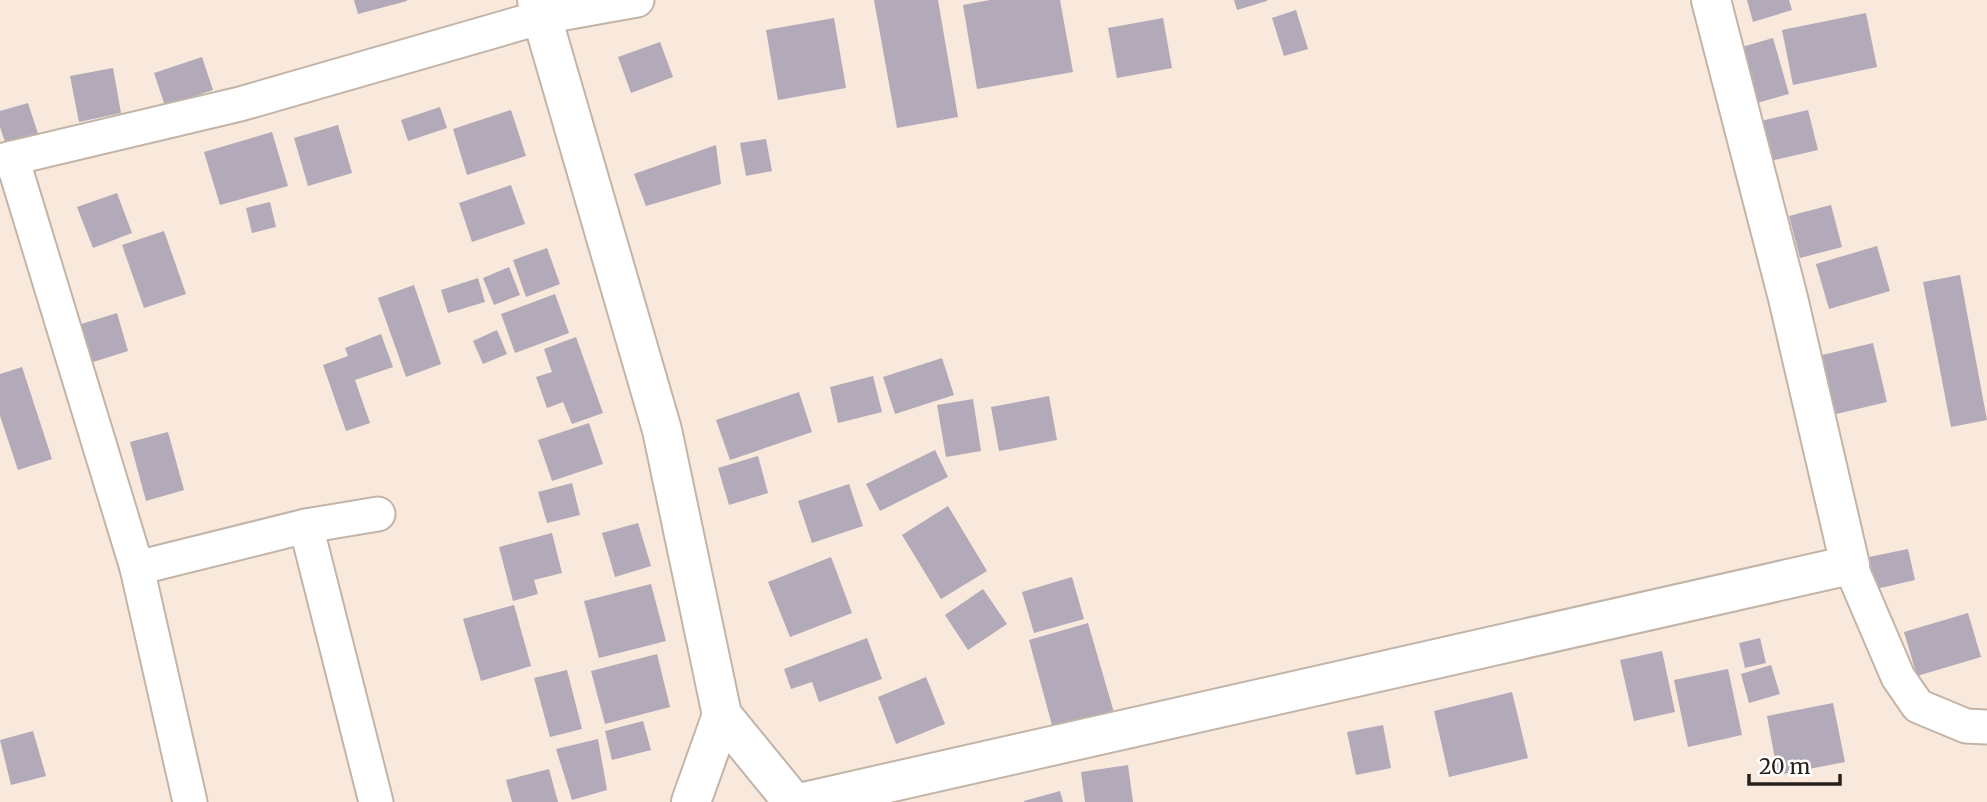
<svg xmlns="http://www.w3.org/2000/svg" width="1987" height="802" viewBox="0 0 1987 802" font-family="Merriweather,serif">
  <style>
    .building { fill: #b2a9b9 }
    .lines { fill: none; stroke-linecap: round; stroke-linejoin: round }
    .minor-casing { stroke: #c3b4a8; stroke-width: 37 }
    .tertiary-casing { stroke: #c3b4a8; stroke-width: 42 }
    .secondary-casing { stroke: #c3b4a8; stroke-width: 42 }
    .minor { stroke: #fff; stroke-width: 33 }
    .tertiary { stroke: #fff; stroke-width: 38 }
    .secondary { stroke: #fff; stroke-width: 38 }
  </style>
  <rect width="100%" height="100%" fill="#f9e9dc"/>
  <g class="building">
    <path d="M354 0H407V1L358 14Z"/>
    <path d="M874 0H938L958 117 897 128Z"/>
    <path d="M990 0H1060L1073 72 977 89 963 5Z"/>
    <path d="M1234 0H1267V1L1237 10Z"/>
    <path d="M1747 0H1789L1792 10 1753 22Z"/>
    <path d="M1296 10 1308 49 1284 56 1272 18Z"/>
    <path d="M1866 13 1877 67 1793 85 1782 30Z"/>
    <path d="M834 18 846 88 778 100 766 30Z"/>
    <path d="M1163 18 1172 68 1117 78 1108 28Z"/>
    <path d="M1773 38 1789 94 1743 107 1728 51Z"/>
    <path d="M660 42 673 77 631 93 618 57Z"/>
    <path d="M202 57 213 90 165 106 154 73Z"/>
    <path d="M113 68 121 113 79 122 70 76Z"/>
    <path d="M28 103 40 140 8 151 0 127V111Z"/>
    <path d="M440 107 447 128 408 141 401 120Z"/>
    <path d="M511 110 526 156 467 175 453 129Z"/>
    <path d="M1808 110 1818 150 1758 164 1748 124Z"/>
    <path d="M338 125 352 173 308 186 294 138Z"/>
    <path d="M272 132 288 186 220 205 204 152Z"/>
    <path d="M766 139 772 171 746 176 740 143Z"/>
    <path d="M716 145 721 184 646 206 634 174Z"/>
    <path d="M511 185 525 224 472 242 459 203Z"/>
    <path d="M117 193 132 233 93 248 77 207Z"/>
    <path d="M270 202 276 227 252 233 246 208Z"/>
    <path d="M1831 205 1842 247 1800 258 1789 216Z"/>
    <path d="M164 231 186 294 144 308 122 245Z"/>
    <path d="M1877 246 1890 291 1829 309 1816 264Z"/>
    <path d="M547 248 560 284 526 297 513 260Z"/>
    <path d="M509 267 520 295 494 305 483 278Z"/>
    <path d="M1960 275 1987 420 1951 427 1923 282Z"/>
    <path d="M478 278 485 302 448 313 441 290Z"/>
    <path d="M414 285 441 364 406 377 378 298Z"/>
    <path d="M555 294 569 333 515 353 501 314Z"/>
    <path d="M117 313 128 351 87 364 75 326Z"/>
    <path d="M497 330 507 354 483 364 473 341Z"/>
    <path d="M381 334 393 367 355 380 370 423 346 431 323 365 348 356 345 348Z"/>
    <path d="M576 337 603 413 572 424 563 402 547 408 536 377 552 372 544 349Z"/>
    <path d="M1873 343 1887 402 1832 415 1818 356Z"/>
    <path d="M942 358 954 395 895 414 883 377Z"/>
    <path d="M22 367 52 459 18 470 0 416V374Z"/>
    <path d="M873 376 882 412 838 423 830 387Z"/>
    <path d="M799 392 812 432 730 460 716 420Z"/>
    <path d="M1049 396 1057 440 999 451 991 407Z"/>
    <path d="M973 399 981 451 946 457 937 405Z"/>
    <path d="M589 423 603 464 552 481 538 440Z"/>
    <path d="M168 432 184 490 146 501 130 442Z"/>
    <path d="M935 450 948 477 880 511 866 484Z"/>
    <path d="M758 456 768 493 729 505 718 468Z"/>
    <path d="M572 483 580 515 547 523 538 492Z"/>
    <path d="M849 484 863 526 812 543 798 501Z"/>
    <path d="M948 506 987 571 941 599 902 535Z"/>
    <path d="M638 523 651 566 615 577 602 533Z"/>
    <path d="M552 533 562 573 534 580 538 594 513 601 499 547Z"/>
    <path d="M1908 549 1915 580 1876 589 1869 557Z"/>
    <path d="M831 557 852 613 790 637 768 582Z"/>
    <path d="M1072 577 1084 619 1034 633 1022 592Z"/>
    <path d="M651 584 666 641 599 658 584 601Z"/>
    <path d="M983 589 1007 624 968 650 945 615Z"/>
    <path d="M514 605 531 666 481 681 463 619Z"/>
    <path d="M1968 613 1981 657 1917 676 1904 632Z"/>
    <path d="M1088 623 1117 723 1056 740 1029 640Z"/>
    <path d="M867 638 882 679 819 702 812 682 791 689 784 669Z"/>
    <path d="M1760 638 1766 663 1745 668 1739 643Z"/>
    <path d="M1662 651 1675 712 1634 721 1620 660Z"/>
    <path d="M657 654 670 707 605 724 591 671Z"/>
    <path d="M1771 665 1780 694 1749 703 1741 674Z"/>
    <path d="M1728 669 1742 735 1688 747 1674 680Z"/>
    <path d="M567 670 582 729 550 737 534 678Z"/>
    <path d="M926 677 945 724 896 744 878 697Z"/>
    <path d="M1512 692 1528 758 1449 777 1434 711Z"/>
    <path d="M1833 703 1845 762 1778 775 1767 716Z"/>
    <path d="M643 721 651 750 612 760 605 731Z"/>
    <path d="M1383 725 1391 768 1356 775 1347 732Z"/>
    <path d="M33 731 46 776 11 785 0 740Z"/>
    <path d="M598 739 607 790 572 800 556 749Z"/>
    <path d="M1128 765 1133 802H1085L1081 772Z"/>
    <path d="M549 769 558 802H512L506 780Z"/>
    <path d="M1060 791 1063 802H1024V801Z"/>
  </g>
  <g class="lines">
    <defs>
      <g id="minor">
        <path d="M12 158 137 568 190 802"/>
        <path d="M0 161 240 104 542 17 637 0"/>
        <path d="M306 526 376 802"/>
        <path d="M1850 565 1898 677 1918 706 1966 726 1987 727"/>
        <path d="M137 568 306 526 378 514"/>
      </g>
      <path id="tertiary" d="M804 802 1850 565 1788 298 1711 0"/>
      <g id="secondary">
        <path d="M537 0 662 430 722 715 793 802"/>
        <path d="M691 802 722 715"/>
      </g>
    </defs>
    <use href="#minor" class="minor-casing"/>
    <use href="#tertiary" class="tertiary-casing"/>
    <use href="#secondary" class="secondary-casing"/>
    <use href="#minor" class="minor"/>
    <use href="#tertiary" class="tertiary"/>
    <use href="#secondary" class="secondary"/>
  </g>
  <path d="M1749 774v10h91v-10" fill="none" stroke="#26211c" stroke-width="3.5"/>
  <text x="1759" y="774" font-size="21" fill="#26211c" stroke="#ffffff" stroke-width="5" paint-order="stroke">20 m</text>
</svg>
